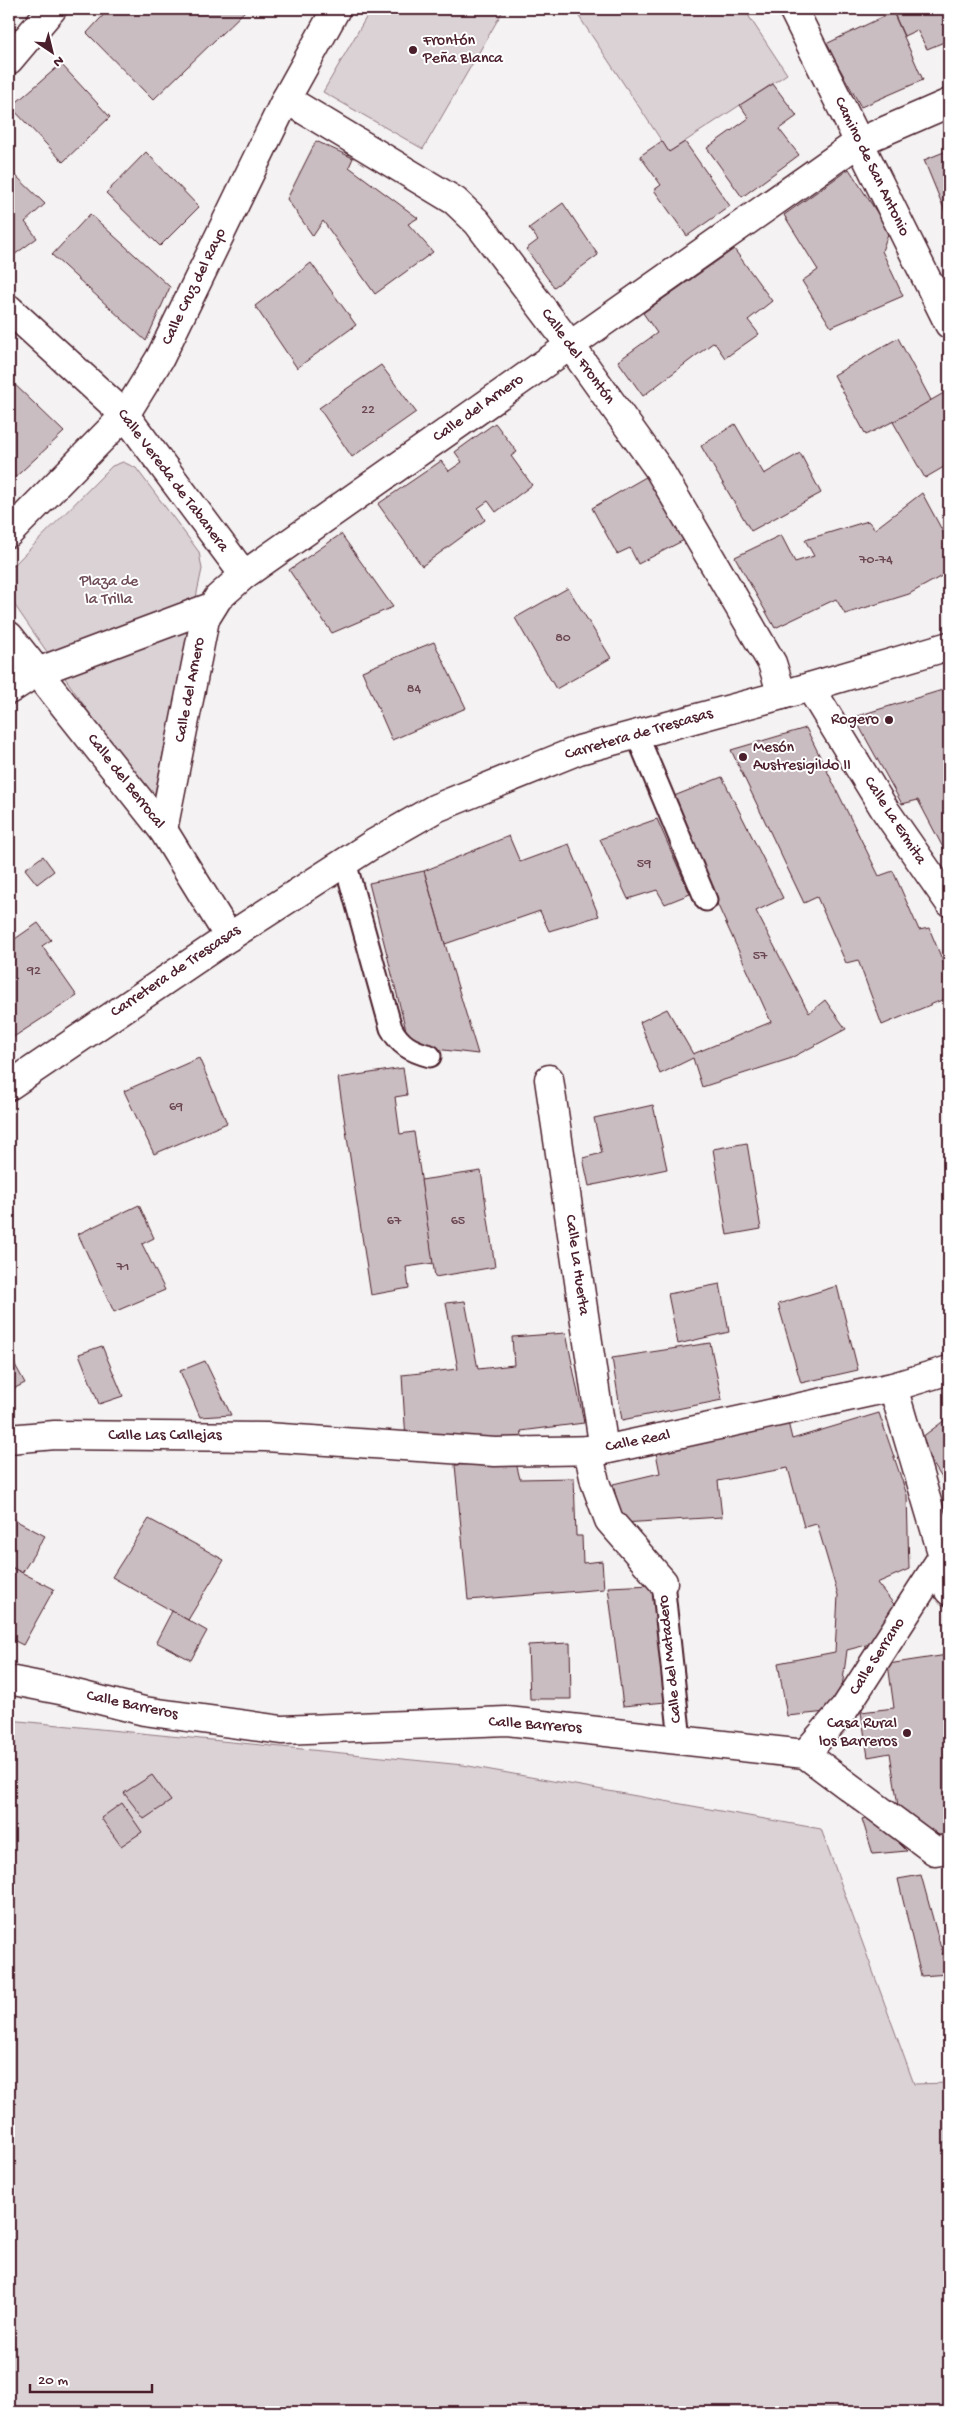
<svg xmlns="http://www.w3.org/2000/svg" width="958" height="2421" viewBox="0 0 958 2421" font-family="'Gochi Hand',sans-serif">
  <style>
    .green { fill: #dbd2d5; stroke: #927880 }
    .building { fill: #cabdc1; stroke: #4a1f2b }
    .lines { fill: none; stroke-linecap: round; stroke-linejoin: round }
    .lane-casing { stroke: #4a1f2b; stroke-width: 25 }
    .street-casing { stroke: #4a1f2b; stroke-width: 31 }
    .secondary-casing { stroke: #4a1f2b; stroke-width: 31 }
    .lane { stroke: #fff; stroke-width: 21 }
    .street { stroke: #fff; stroke-width: 28 }
    .secondary { stroke: #fff; stroke-width: 28 }
    .poi-dot { fill: #4a1f2b; stroke: #fff; stroke-width: 2 }
    .labels { text-anchor: middle; dominant-baseline: central; stroke-width: 4; stroke-linejoin: round; paint-order: stroke }
    .number-label { font-size: 14px; fill: #6a4650 }
    .poi-label { font-size: 16px; fill: #4a1f2b; stroke: #fff; text-anchor: start }
    .street-label { font-size: 16px; fill: #4a1f2b; stroke: #fff }
    .park-label { font-size: 16px; fill: #6e4c56; stroke: #fff }
  </style>
  <rect width="100%" height="100%" fill="#f4f2f2"/>
  <filter id="ink" filterUnits="userSpaceOnUse"><feTurbulence type="fractalNoise" baseFrequency=".02" numOctaves="2"/><feDisplacementMap in="SourceGraphic" scale="10" xChannelSelector="R" yChannelSelector="G"/><feConvolveMatrix kernelMatrix="1 2 1 2 8 2 1 2 1" color-interpolation-filters="sRGB"/></filter>
  <g filter="url(#ink)">
    <g class="green">
      <path d="M371 9H504L423 149 323 92Z"/>
      <path d="M574 9H744L787 74 669 152Z"/>
      <path d="M123 462 136 468 199 552 202 569 155 792 152 797 146 795 9 597V570L112 466Z"/>
      <path d="M9 1720 463 1765 821 1829 914 2084 949 2083V2412H9Z"/>
    </g>
    <g class="building">
      <path d="M109 9H247L153 100 87 33Z"/>
      <path d="M892 9H949V18L944 20 949 32V40L927 49 917 30 904 36Z"/>
      <path d="M893 12 923 80 861 107 826 44Z"/>
      <path d="M61 64 110 117 63 162 11 107Z"/>
      <path d="M773 84 797 116 779 129 799 155 742 197 707 148 749 118 740 105Z"/>
      <path d="M316 141 353 158 349 167 418 218 408 224 433 252 375 294 323 221 313 236 287 199Z"/>
      <path d="M662 141 669 152 685 142 730 206 687 236 654 190 661 185 640 156Z"/>
      <path d="M949 150V221L924 160Z"/>
      <path d="M146 152 199 207 160 246 106 193Z"/>
      <path d="M9 169 45 204 25 222 37 238 10 258Z"/>
      <path d="M849 169 889 231 882 251 903 296 831 327 802 281 818 270 784 215Z"/>
      <path d="M563 203 598 255 554 287 526 249 538 240 529 228Z"/>
      <path d="M90 214 170 287 146 341 52 255Z"/>
      <path d="M734 249 772 301 748 320 759 334 725 358 714 342 643 396 618 361 657 333 643 313Z"/>
      <path d="M311 263 356 325 297 368 255 306Z"/>
      <path d="M898 338 932 402 866 435 834 375Z"/>
      <path d="M381 365 416 412 352 457 319 408Z"/>
      <path d="M9 379 64 432 9 483Z"/>
      <path d="M949 390V464L925 478 893 422Z"/>
      <path d="M495 423 517 452 511 456 532 485 496 512 488 501 478 508 485 520 422 566 378 504 441 461 449 471 462 462 455 452Z"/>
      <path d="M735 424 764 474 800 453 821 493 751 531 701 446Z"/>
      <path d="M651 474 688 538 638 564 630 548 617 554 592 508Z"/>
      <path d="M922 493 949 543V572L909 594 845 614 836 599 775 628 735 557 781 535 795 562 814 556 805 540 868 521 875 529Z"/>
      <path d="M341 534 393 607 332 633 289 570Z"/>
      <path d="M568 588 611 658 556 689 515 618Z"/>
      <path d="M434 642 466 708 392 740 362 671Z"/>
      <path d="M949 688V859L918 800 902 804 854 717Z"/>
      <path d="M806 728 879 876 893 871 919 930 929 928 949 976V997L882 1025 858 960 846 963 817 897 804 903 731 750Z"/>
      <path d="M722 777 783 898 756 911 809 1013 825 1000 846 1029 789 1059 702 1087 693 1058 660 1074 640 1022 667 1009 693 1054 771 1022 669 798Z"/>
      <path d="M657 819 690 894 665 904 657 890 628 899 600 839Z"/>
      <path d="M509 836 520 862 569 844 599 916 549 931 540 911 445 944 424 871Z"/>
      <path d="M43 856 54 871 37 884 25 869Z"/>
      <path d="M424 871 445 944 478 1054 410 1046 369 883Z"/>
      <path d="M38 923 51 940 42 946 77 996 12 1038 9 1034V943Z"/>
      <path d="M199 1058 227 1123 154 1154 124 1091Z"/>
      <path d="M403 1068 407 1095 395 1097 400 1134 414 1132 434 1263 406 1267 409 1288 371 1295 338 1078Z"/>
      <path d="M653 1105 667 1169 589 1186 583 1158 602 1153 594 1118Z"/>
      <path d="M747 1143 761 1229 727 1235 713 1149Z"/>
      <path d="M481 1171 495 1267 435 1277 421 1180Z"/>
      <path d="M139 1205 154 1238 142 1244 165 1290 114 1312 78 1234Z"/>
      <path d="M720 1284 729 1332 678 1344 668 1294Z"/>
      <path d="M837 1286 858 1370 801 1383 778 1304Z"/>
      <path d="M465 1301 478 1369 514 1365 512 1337 566 1333 584 1423 521 1431 524 1444 406 1441 402 1375 458 1369 446 1303Z"/>
      <path d="M710 1343 722 1400 622 1420 612 1358Z"/>
      <path d="M102 1346 123 1396 99 1404 79 1354Z"/>
      <path d="M9 1354 25 1383 9 1391Z"/>
      <path d="M205 1361 231 1415 200 1417 180 1371Z"/>
      <path d="M879 1413 907 1495 909 1569 877 1583 897 1608 870 1644 847 1650 842 1688 827 1712 787 1716 778 1663 835 1652 838 1595 817 1524 804 1527 788 1468 718 1481 722 1517 622 1523 613 1484 660 1473 655 1448 788 1422 792 1439Z"/>
      <path d="M949 1417V1489L918 1440Z"/>
      <path d="M516 1463 520 1479 574 1478 576 1536H582L583 1563 602 1561 604 1589 468 1600 455 1465Z"/>
      <path d="M9 1517 45 1536 22 1573 9 1566Z"/>
      <path d="M149 1519 224 1560 188 1620 112 1577Z"/>
      <path d="M9 1566 54 1589 23 1645 9 1638Z"/>
      <path d="M653 1585 666 1702 623 1706 608 1587Z"/>
      <path d="M172 1611 207 1631 191 1660 156 1642Z"/>
      <path d="M570 1643 571 1699H530L528 1645Z"/>
      <path d="M947 1655 949 1674V1834L932 1836 899 1813 890 1753 868 1757 861 1712 894 1708 888 1664Z"/>
      <path d="M152 1775 171 1801 144 1819 124 1793Z"/>
      <path d="M122 1803 142 1832 121 1846 101 1818Z"/>
      <path d="M872 1816 907 1851 873 1854 862 1819Z"/>
      <path d="M921 1875 948 1974 921 1976 898 1879Z"/>
    </g>
    <g class="lines">
      <defs>
        <g id="lane">
          <path d="M637 735 706 900"/>
          <path d="M345 862 391 1028C400 1045 411 1051 430 1056"/>
          <path d="M663 1582 680 1740"/>
        </g>
        <g id="street">
          <path d="M9 60 52 9"/>
          <path d="M286 99 455 201 477 222 570 345 658 468 772 663 782 695"/>
          <path d="M9 309 125 415 244 575"/>
          <path d="M9 533 125 415 160 358 286 99 336 9"/>
          <path d="M9 636 163 830 229 937"/>
          <path d="M810 687 885 810 949 902"/>
          <path d="M9 690 37 672 211 607"/>
          <path d="M163 830 205 619 218 598 244 575 859 142 949 103"/>
          <path d="M549 1079 604 1450"/>
          <path d="M893 1387 943 1556 949 1591"/>
          <path d="M9 1439 55 1435 266 1437 495 1452 604 1450 893 1387 949 1370"/>
          <path d="M588 1450 595 1482 609 1520 663 1582"/>
          <path d="M9 1680 60 1690 144 1711 282 1730 507 1721 805 1754 935 1851 949 1849"/>
          <path d="M805 1754 845 1708 943 1556 949 1551"/>
        </g>
        <g id="secondary">
          <path d="M793 9 949 324"/>
          <path d="M9 1086 229 937 373 844 436 808 579 750 782 695 949 646"/>
        </g>
      </defs>
      <use href="#lane" class="lane-casing"/>
      <use href="#street" class="street-casing"/>
      <use href="#secondary" class="secondary-casing"/>
      <use href="#lane" class="lane"/>
      <use href="#street" class="street"/>
      <use href="#secondary" class="secondary"/>
    </g>
  </g>
  <g class="poi-dot">
    <circle cx="413" cy="50" r="5"/>
    <circle cx="889" cy="720" r="5"/>
    <circle cx="743" cy="757" r="5"/>
    <circle cx="907" cy="1733" r="5"/>
  </g>
  <g class="labels">
    <g class="number-label">
      <text x="368" y="410">22</text>
      <text x="876" y="560">70-74</text>
      <text x="563" y="638">80</text>
      <text x="414" y="689">84</text>
      <text x="644" y="864">59</text>
      <text x="760" y="956">57</text>
      <text x="34" y="971">92</text>
      <text x="176" y="1107">69</text>
      <text x="394" y="1221">67</text>
      <text x="458" y="1221">65</text>
      <text x="123" y="1267">71</text>
    </g>
    <g class="poi-label">
      <text x="423" y="41">Frontón<tspan x="423" dy="18">Peña Blanca</tspan></text>
      <text x="879" y="720" text-anchor="end">Rogero</text>
      <text x="753" y="748">Mesón<tspan x="753" dy="18">Austresigildo II</tspan></text>
      <text x="897" y="1724" text-anchor="end">Casa Rural<tspan x="897" dy="18">los Barreros</tspan></text>
    </g>
    <g class="street-label">
      <text transform="translate(871 167) rotate(64)">Camino de San Antonio</text>
      <text transform="translate(195 287) rotate(-64)">Calle Cruz del Rayo</text>
      <text transform="translate(577 357) rotate(54)">Calle del Frontón</text>
      <text transform="translate(479 409) rotate(-35)">Calle del Arnero</text>
      <text transform="translate(172 481) rotate(53)">Calle Vereda de Tabanera</text>
      <text transform="translate(191 690) rotate(-79)">Calle del Arnero</text>
      <text transform="translate(639 735) rotate(-16)">Carretera de Trescasas</text>
      <text transform="translate(125 782) rotate(52)">Calle del Berrocal</text>
      <text transform="translate(894 821) rotate(57)">Calle La Ermita</text>
      <text transform="translate(176 972) rotate(-34)">Carretera de Trescasas</text>
      <text transform="translate(576 1265) rotate(82)">Calle La Huerta</text>
      <text x="165" y="1436">Calle Las Callejas</text>
      <text transform="translate(638 1442) rotate(-11)">Calle Real</text>
      <text transform="translate(878 1657) rotate(-57)">Calle Serrano</text>
      <text transform="translate(671 1659) rotate(-96)">Calle del Matadero</text>
      <text transform="translate(132 1706) rotate(12)">Calle Barreros</text>
      <text transform="translate(535 1726) rotate(4)">Calle Barreros</text>
    </g>
    <g class="park-label">
      <text x="109" y="582">Plaza de<tspan x="109" dy="18">la Trilla</tspan></text>
    </g>
  </g>
  <rect width="958" height="2421" fill="none" stroke="#fff" stroke-width="30"/>
  <rect x="15" y="15" width="928" height="2391" fill="none" stroke="#4a1f2b" stroke-width="2" filter="url(#ink)"/>
  <g transform="translate(52 52) rotate(145)" stroke="#ffffff" stroke-width="4" paint-order="stroke">
  <path d="M0-4L9 19L0 12L-9 19Z" fill="#4a1f2b"/>
  <text y="-8" font-size="14" font-weight="bold" text-anchor="middle" fill="#4a1f2b">N</text>
  </g>
  <path d="M30 2384v8h122v-8" fill="none" stroke="#4a1f2b" stroke-width="2.5"/>
  <text x="38" y="2384" font-size="15" fill="#4a1f2b" stroke="#ffffff" stroke-width="4" paint-order="stroke">20 m</text>
</svg>
